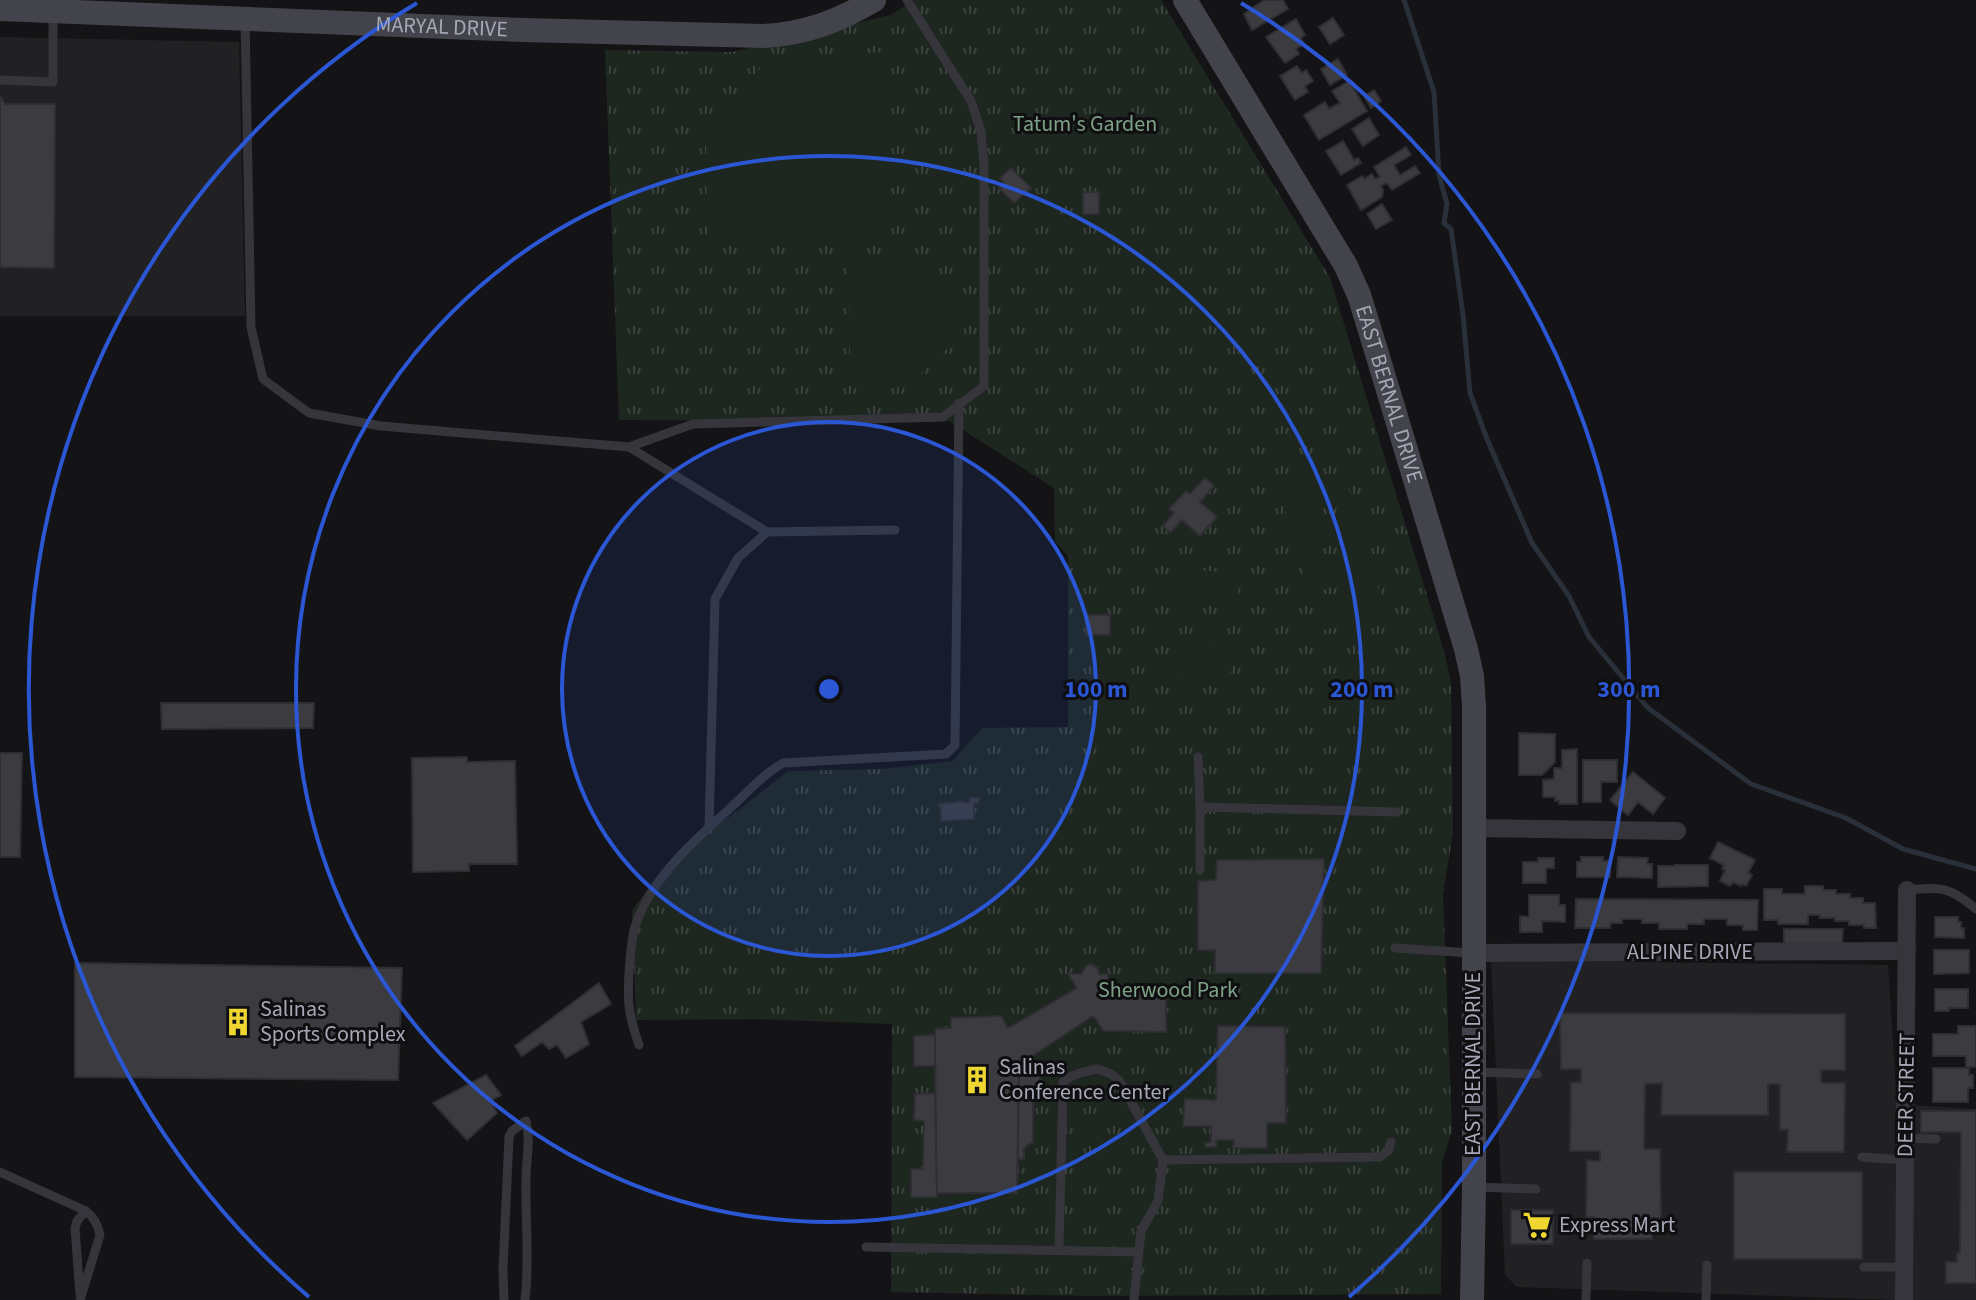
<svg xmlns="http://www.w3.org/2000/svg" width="1976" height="1300" viewBox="0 0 1976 1300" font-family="'Source Sans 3',sans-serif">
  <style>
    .built { fill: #212023 }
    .park { fill: url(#park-tufts) }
    .pitch { fill: #1e2620 }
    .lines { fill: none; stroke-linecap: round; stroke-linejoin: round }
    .stream { stroke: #2a3039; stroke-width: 5 }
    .building { fill: #3c3c40; stroke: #2f2e32; stroke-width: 2 }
    .lane { stroke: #35353b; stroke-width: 9 }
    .street { stroke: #35353b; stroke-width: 18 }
    .secondary { stroke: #43434b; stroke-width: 24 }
    .ring { fill: none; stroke: #2b57d5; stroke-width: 4 }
    .labels { text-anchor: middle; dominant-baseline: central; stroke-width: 6; stroke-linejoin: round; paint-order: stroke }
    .street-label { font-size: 22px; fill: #a6a8b6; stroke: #0f0f11 }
    .park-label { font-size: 22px; fill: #7da186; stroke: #0f0f11 }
    .poi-label { font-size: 22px; fill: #a6a8b6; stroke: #0f0f11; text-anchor: start }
    .centre { fill: #2b57d5; stroke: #0f0f11; stroke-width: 4 }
    .ring-label { font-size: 24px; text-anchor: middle; font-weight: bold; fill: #2b57d5; stroke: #0f0f11; stroke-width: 6; stroke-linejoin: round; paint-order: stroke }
  </style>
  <defs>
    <pattern id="park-tufts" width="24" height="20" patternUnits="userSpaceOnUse" patternTransform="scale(2)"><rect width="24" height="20" fill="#1e2620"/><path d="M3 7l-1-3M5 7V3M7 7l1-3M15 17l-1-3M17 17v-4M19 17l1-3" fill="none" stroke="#3c433e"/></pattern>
  </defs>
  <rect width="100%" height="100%" fill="#141416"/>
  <g class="built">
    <path d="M0 37 239 42 245 316H0Z"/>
    <path d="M1491 960 1888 965 1897 1104 1976 1109V1300H1898L1516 1287 1505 1274Z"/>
  </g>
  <path class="park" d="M914 0H1161L1330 278 1444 651 1451 681 1453 832 1443 894 1452 1131 1442 1162 1441 1294 1096 1296 891 1292 892 1024 757 1019 636 1020 632 910 679 850 735 813 788 771 883 769 953 761 982 728 1068 727V556L1055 541 1054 488 949 421 619 420 605 50 732 52 891 15Z"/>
  <g class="pitch">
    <path d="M884 52 891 238 707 244 706 133 769 58Z"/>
    <path d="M877 256 917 264 964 313V332L919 376 898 387 857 390 850 378 849 265Z"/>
    <path d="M1344 473 1352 500 1288 519 1280 493Z"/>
    <path d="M1356 509 1364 536 1299 555 1291 528Z"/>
    <path d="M1366 548 1374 574 1310 594 1302 567Z"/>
    <path d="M1178 568 1240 574 1237 604 1175 598Z"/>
    <path d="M1377 584 1385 611 1321 631 1313 604Z"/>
    <path d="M1171 642 1232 649 1229 679 1167 672Z"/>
  </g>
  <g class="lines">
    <path class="stream" d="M1404 0 1434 92 1439 175 1447 204 1444 223 1451 229 1463 315 1470 393 1487 439 1532 543 1569 596 1589 637 1648 708 1751 784 1846 818 1903 849 1976 869"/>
  </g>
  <g class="building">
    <path d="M1264 0H1283L1288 9 1252 30 1244 14Z"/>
    <path d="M1333 18 1344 35 1330 44 1319 27Z"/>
    <path d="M1296 19 1305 35 1301 38 1304 44 1296 49 1299 54 1285 63 1266 37Z"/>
    <path d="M1338 59 1347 75 1330 85 1321 69Z"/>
    <path d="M1297 66 1302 73 1306 70 1313 81 1305 86 1308 92 1295 100 1280 76Z"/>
    <path d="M1349 81 1367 111 1319 140 1304 115 1325 102 1329 109 1340 103 1332 91Z"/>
    <path d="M1374 90 1381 101 1371 108 1364 96Z"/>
    <path d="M0 96 5 104H55L54 268 0 267Z"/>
    <path d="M1369 118 1379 135 1363 146 1352 129Z"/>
    <path d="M1343 141 1354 160 1358 158 1361 163 1341 175 1326 151Z"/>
    <path d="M1406 147 1411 155 1394 165 1400 175 1415 166 1420 173 1392 190 1387 183 1381 186 1383 190 1382 197 1361 210 1347 185 1362 176 1364 179 1372 174 1375 179 1380 177 1374 167Z"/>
    <path d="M1011 168 1031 188 1014 203 999 188 1004 183 1000 178Z"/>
    <rect x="1083" y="192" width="16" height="22"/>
    <path d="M1382 204 1392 220 1376 229 1367 214Z"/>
    <path d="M1205 478 1214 486 1200 502 1217 517 1200 536 1182 520 1170 533 1163 526 1174 513 1169 509 1186 491 1190 494Z"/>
    <rect x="1086" y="615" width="24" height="20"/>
    <path d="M161 703H314L313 728 162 729Z"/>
    <path d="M1519 733 1555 734V762L1542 775H1519Z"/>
    <path d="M1577 749V804H1559V801H1555V797H1543V780L1554 779V768H1562V750Z"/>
    <path d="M0 753H22L20 857H0Z"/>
    <path d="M467 757V762L515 761 517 864H469V871L413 872 412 758Z"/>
    <path d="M1583 760H1617V782H1601V802H1583Z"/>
    <path d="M1633 772 1665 798 1653 814 1638 802 1628 815 1610 800Z"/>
    <path d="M970 798H979V803H974V819L941 821V807H939V804L960 802V801L969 803Z"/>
    <path d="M1718 842 1755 860 1748 873 1752 875 1746 886 1742 884 1741 886 1733 882 1730 886 1720 881 1725 870 1722 869 1724 865 1710 858Z"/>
    <path d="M1581 857H1603V861H1610V877H1577V862H1581Z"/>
    <path d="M1618 857 1648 858 1647 864H1652V878L1617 877Z"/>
    <path d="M1538 858H1554V868H1546V883H1523V862H1538Z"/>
    <path d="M1324 859 1321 973H1215V950H1198V881L1216 880 1217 860Z"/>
    <path d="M1675 865H1708V886L1658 887V866H1675Z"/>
    <path d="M1805 886H1823V890H1836V894H1850V898H1863V903H1875L1876 928H1864V925H1849V921H1835V918H1820V915H1808V924H1778V920H1764V889H1782V894H1805Z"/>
    <path d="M1529 895H1559V905H1565V922L1542 921V932H1520V916L1529 917Z"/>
    <path d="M1576 899 1758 900 1757 930H1743V925H1727V919H1704V924H1687V929H1659V923H1642V919H1622V923H1610V928H1575Z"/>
    <path d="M1935 917H1958V922H1961V928H1964V938L1935 937Z"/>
    <path d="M1784 929H1843L1842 946 1784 945Z"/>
    <path d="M1934 950H1969V973L1934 974Z"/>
    <path d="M75 963 402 968 398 1080 75 1077Z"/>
    <path d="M1090 964 1098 968 1099 974H1108V985H1147L1150 993 1166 994V1032L1104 1031 1093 1016 1019 1065 1017 1193H936L935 1029 951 1028V1018L1001 1016 1008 1028 1077 988 1068 974H1081L1087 965Z"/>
    <path d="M599 983 611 1004 581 1022 589 1044 566 1058 557 1045 549 1049 542 1042 522 1056 515 1046Z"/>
    <path d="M1935 989H1968V1008H1949V1011H1935Z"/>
    <path d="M1560 1013 1845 1014V1070H1821V1083H1845L1844 1152H1787L1788 1130H1780V1084H1768V1115H1661L1662 1083 1645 1084 1644 1149H1660L1661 1218H1651L1652 1239H1594V1217L1586 1218 1587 1160 1600 1161V1151H1570L1571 1083 1581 1082V1069H1561Z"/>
    <path d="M1218 1026 1285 1027 1286 1123H1267V1148H1233L1234 1140H1216V1147H1205V1143L1211 1142V1126H1183L1185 1099 1216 1100Z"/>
    <path d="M1958 1026H1976V1067H1966V1056H1933V1034H1958Z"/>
    <path d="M935 1035V1066H914V1036Z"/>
    <path d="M1031 1057 1040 1068V1095H1033V1142L1024 1148V1159H1018L1019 1065Z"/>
    <path d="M1933 1068H1969V1075H1973V1088H1968V1102H1933Z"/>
    <path d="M486 1075 501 1095 490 1101 497 1113 467 1140 433 1103Z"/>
    <path d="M935 1093 937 1197H911V1169H923L924 1121 914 1120 915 1094Z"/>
    <path d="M1921 1111H1976V1283H1946V1262H1957V1253H1960L1961 1132H1921Z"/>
    <rect x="1734" y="1172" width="128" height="87"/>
    <rect x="1511" y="1210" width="42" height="34"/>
  </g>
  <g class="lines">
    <g class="lane">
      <path d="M245 18 251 327 263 379 309 413 381 426 629 447 693 424 943 417 984 386V165L981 131 971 101 907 0"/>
      <path d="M0 80 53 82V14"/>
      <path d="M629 447 767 532"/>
      <path d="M1198 757 1200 807V870"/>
      <path d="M1200 807 1397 812"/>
      <path d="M709 826 715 599 738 558 767 532 895 530"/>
      <path d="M1907 890C1941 887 1949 886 1976 909"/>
      <path d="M1395 948 1471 953"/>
      <path d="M639 1045C629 1016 627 1004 629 973 630 959 631 944 634 930 648 882 691 843 727 811 746 794 761 776 783 763L946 754 955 745 959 403"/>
      <path d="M1477 1072 1537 1074"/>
      <path d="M1905 1138 1936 1139"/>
      <path d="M1862 1157 1905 1160"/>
      <path d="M1163 1160 1380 1157 1388 1151 1391 1142"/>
      <path d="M0 1172 86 1211C94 1217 98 1225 100 1235L80 1300"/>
      <path d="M1475 1187 1536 1189"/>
      <path d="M866 1247 1138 1252"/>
      <path d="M1059 1250 1063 1082 1070 1077 1080 1073 1097 1069 1111 1074 1119 1080 1163 1160 1158 1201 1141 1231 1134 1300"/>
      <path d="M1864 1267H1904"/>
      <path d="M80 1295 75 1228 77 1221 86 1211"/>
      <path d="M504 1300 503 1269 509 1137 512 1131 526 1121C531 1141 526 1159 526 1179 525 1219 530 1259 525 1300"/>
      <path d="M1586 1300 1587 1263"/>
      <path d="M1706 1300 1707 1265"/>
    </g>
    <g class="street">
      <path d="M1473 828 1677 831"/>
      <path d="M1473 953 1907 951"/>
      <path d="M1904 1300 1907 890"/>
    </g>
    <g class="secondary">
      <path id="s1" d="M1185 0 1346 266 1359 295 1375 347 1466 649 1472 676 1474 706V1187L1472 1300"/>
      <path id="s2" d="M0 9 523 30 763 36C805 34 839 21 874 0"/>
    </g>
  </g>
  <circle cx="829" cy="689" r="267" fill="#2b57d5" fill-opacity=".12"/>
  <g class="ring">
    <circle cx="829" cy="689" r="267"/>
    <circle cx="829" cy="689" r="533"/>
    <path d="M309 1297A800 800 0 0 1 417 3M1241 3A800 800 0 0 1 1349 1297"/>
  </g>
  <defs>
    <symbol id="building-bare" viewBox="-9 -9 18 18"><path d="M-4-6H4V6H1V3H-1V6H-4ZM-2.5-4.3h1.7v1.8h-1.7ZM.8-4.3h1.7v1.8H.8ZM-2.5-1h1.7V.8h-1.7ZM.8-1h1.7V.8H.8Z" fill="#f0d631" stroke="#0f0f11" stroke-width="2.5" paint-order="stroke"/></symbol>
    <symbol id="supermarket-bare" viewBox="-9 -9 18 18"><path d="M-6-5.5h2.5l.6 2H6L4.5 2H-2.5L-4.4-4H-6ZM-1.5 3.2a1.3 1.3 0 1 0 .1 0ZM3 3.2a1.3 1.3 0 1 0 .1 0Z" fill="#f0d631" stroke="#0f0f11" stroke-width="2.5" paint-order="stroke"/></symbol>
  </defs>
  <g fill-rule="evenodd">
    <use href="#building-bare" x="218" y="1002" width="40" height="40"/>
    <use href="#building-bare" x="957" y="1060" width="40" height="40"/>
    <use href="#supermarket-bare" x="1517" y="1205" width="40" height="40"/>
  </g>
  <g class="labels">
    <g class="street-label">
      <text stroke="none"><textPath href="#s2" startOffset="442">MARYAL DRIVE</textPath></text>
      <text stroke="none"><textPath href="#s1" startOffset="446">EAST BERNAL DRIVE</textPath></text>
      <text x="1690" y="952">ALPINE DRIVE</text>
      <text transform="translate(1473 1064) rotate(-90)">EAST BERNAL DRIVE</text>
      <text transform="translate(1906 1095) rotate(-89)">DEER STREET</text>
    </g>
    <g class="park-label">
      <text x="1085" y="124">Tatum's Garden</text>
      <text x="1168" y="990">Sherwood Park</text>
    </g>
    <g class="poi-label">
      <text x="260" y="1009">Salinas<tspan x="260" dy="25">Sports Complex</tspan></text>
      <text x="999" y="1067">Salinas<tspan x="999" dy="25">Conference Center</tspan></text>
      <text x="1559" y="1225">Express Mart</text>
    </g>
  </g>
  <circle cx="829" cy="689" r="12" class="centre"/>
  <g class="ring-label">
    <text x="1096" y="697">100 m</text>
    <text x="1362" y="697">200 m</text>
    <text x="1629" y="697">300 m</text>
  </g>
</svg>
